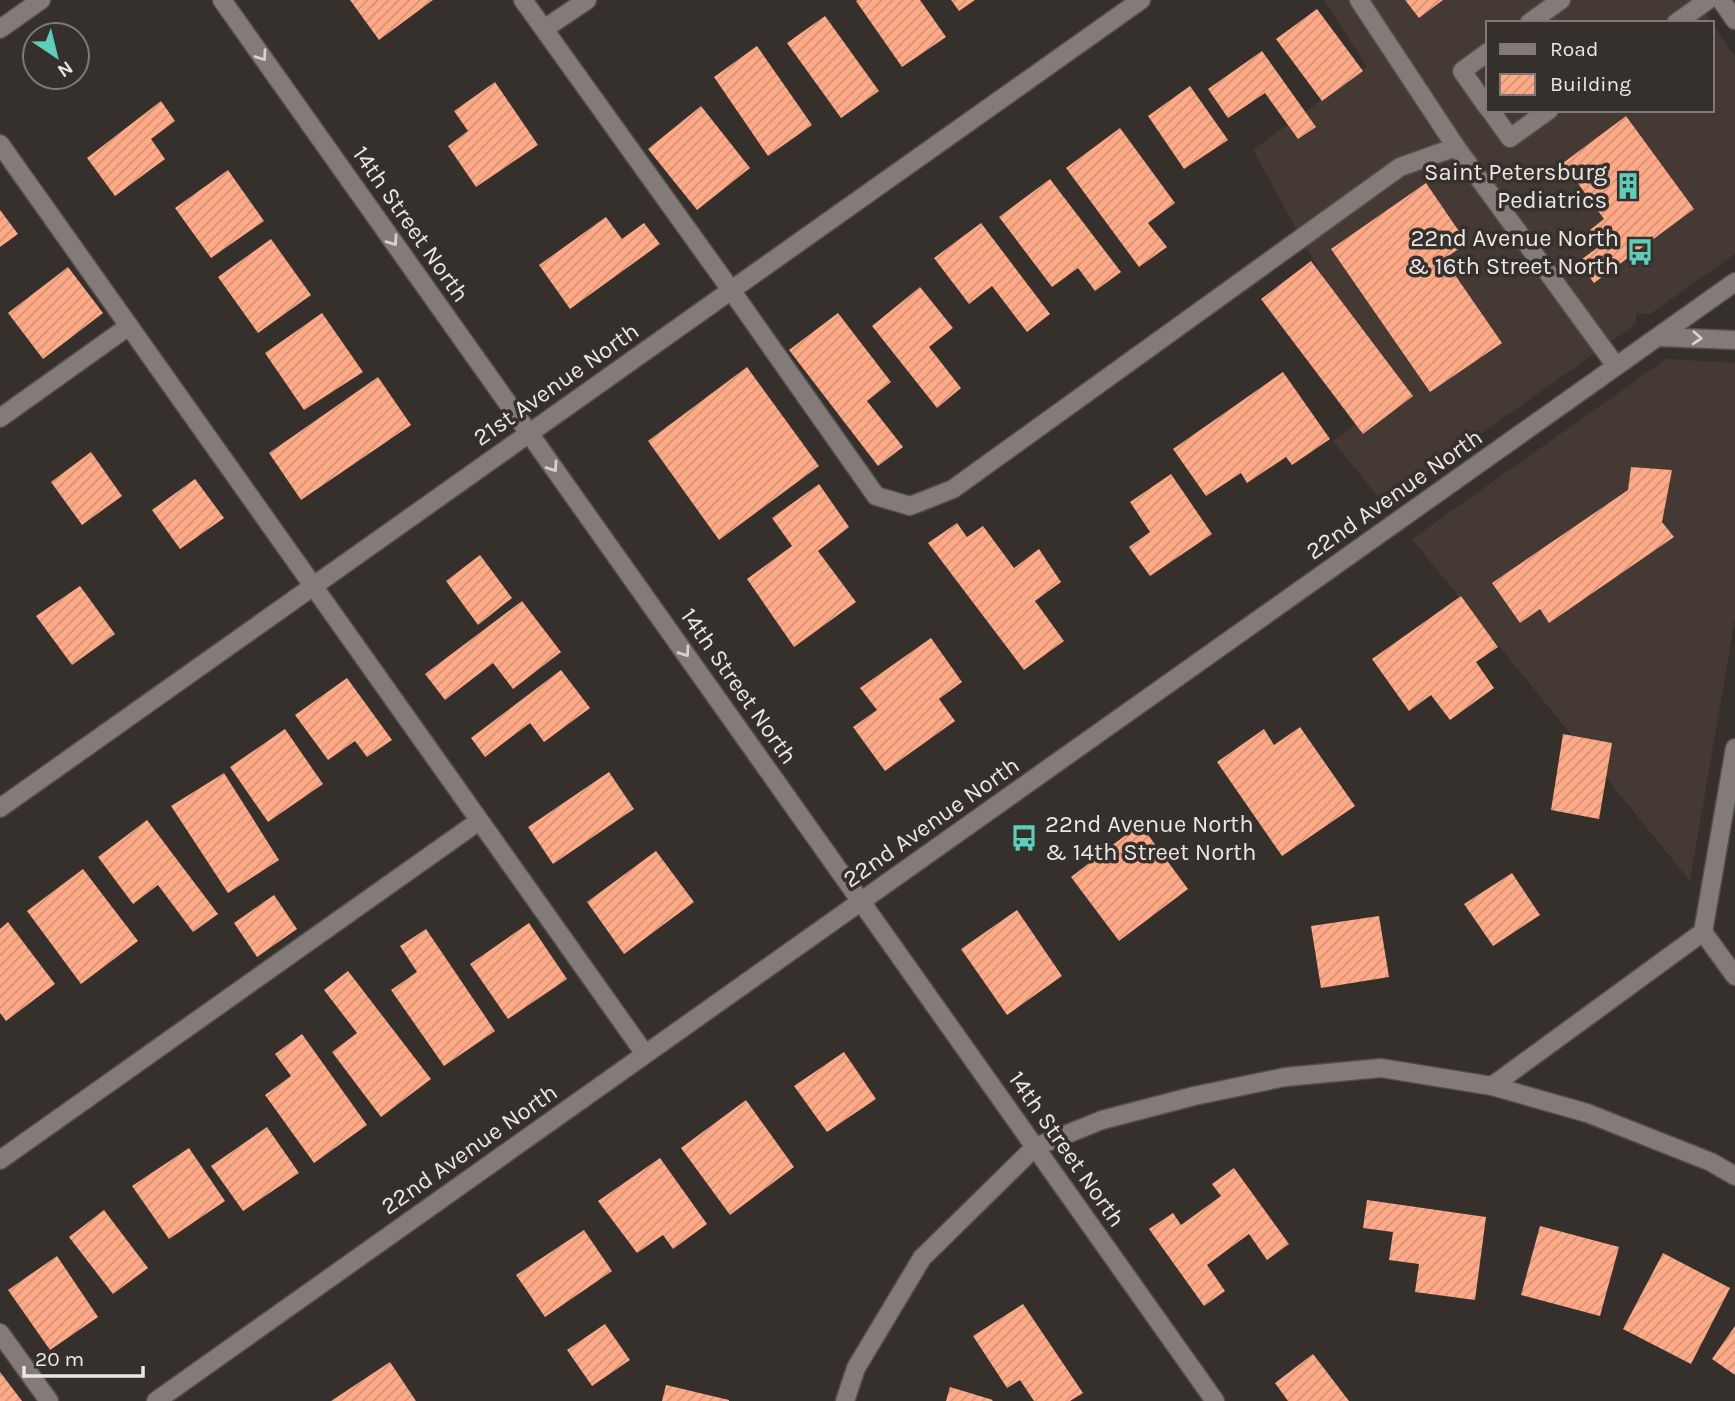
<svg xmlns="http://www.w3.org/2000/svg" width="1735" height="1401" viewBox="0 0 1735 1401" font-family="Karla,sans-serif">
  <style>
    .built { fill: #453934 }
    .building { fill: url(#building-hatch) }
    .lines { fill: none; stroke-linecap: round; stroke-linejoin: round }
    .lane-casing { stroke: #524e4b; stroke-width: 21 }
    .street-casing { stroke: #524e4b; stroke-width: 21 }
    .secondary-casing { stroke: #524e4b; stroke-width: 21 }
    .lane { stroke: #827b78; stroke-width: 18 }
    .street { stroke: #827b78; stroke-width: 18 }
    .secondary { stroke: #827b78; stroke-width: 18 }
    .oneway { stroke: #d5d1ce }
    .labels { text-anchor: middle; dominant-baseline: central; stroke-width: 7; stroke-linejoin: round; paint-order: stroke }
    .poi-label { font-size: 24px; fill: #eae6e4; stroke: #36302d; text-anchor: end }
    .street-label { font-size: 24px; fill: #eae6e4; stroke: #36302d }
  </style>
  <defs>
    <pattern id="building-hatch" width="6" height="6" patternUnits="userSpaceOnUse" patternTransform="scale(1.75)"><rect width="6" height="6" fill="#ffaa87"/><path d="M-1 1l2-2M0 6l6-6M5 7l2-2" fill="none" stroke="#d19176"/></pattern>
  </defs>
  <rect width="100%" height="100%" fill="#36302d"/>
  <g class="built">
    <path d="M1324 0H1696L1712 23H1488V110H1712V24L1735 56V254L1650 314 1636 313V324L1383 503 1333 441 1390 400 1253 150 1367 67Z"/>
    <path d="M1666 359 1735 363V618L1690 881 1412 539Z"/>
  </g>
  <g class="building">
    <path d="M350 0H433L379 40Z"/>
    <path d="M858 0H920L946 37 902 67 856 1Z"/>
    <path d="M951 0H975L959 11Z"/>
    <path d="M1405 0H1443L1419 18Z"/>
    <path d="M1317 9 1363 71 1322 101 1276 39Z"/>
    <path d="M825 16 879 91 841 118 787 43Z"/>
    <path d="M757 46 812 125 768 156 714 77Z"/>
    <path d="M1262 51 1316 127 1298 139 1265 93 1228 118 1208 89Z"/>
    <path d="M495 82 538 145 476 187 448 146 468 131 454 111Z"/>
    <path d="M1190 86 1228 140 1184 169 1148 116Z"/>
    <path d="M161 101 175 121 151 139 165 159 115 196 87 158Z"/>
    <path d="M701 106 750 168 697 210 648 149Z"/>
    <path d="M1626 116 1694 209 1594 283 1578 262 1601 245 1590 230 1604 219 1563 163Z"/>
    <path d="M1120 128 1175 203 1148 223 1167 247 1139 267 1066 168Z"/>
    <path d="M228 170 264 221 211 258 175 208Z"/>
    <path d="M1050 179 1121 272 1095 291 1078 268 1052 287 999 217Z"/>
    <path d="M1426 183 1467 243 1444 259 1502 343 1430 392 1331 249Z"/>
    <path d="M0 210 18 234 0 247Z"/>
    <path d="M606 217 622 239 644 223 660 244 570 309 539 265Z"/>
    <path d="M981 223 1050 314 1027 332 992 286 969 304 934 258Z"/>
    <path d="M271 239 311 295 258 333 218 277Z"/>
    <path d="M1311 261 1413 396 1363 434 1261 299Z"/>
    <path d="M68 267 103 313 43 359 8 313Z"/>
    <path d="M920 287 953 328 929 347 961 388 937 408 872 326Z"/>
    <path d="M322 313 363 372 304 410 265 353Z"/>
    <path d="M838 313 891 382 867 401 903 447 878 466 789 350Z"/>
    <path d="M747 367 819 466 719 540 648 441Z"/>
    <path d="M1283 372 1330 439 1292 465 1286 457 1247 483 1241 473 1206 496 1173 449Z"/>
    <path d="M378 377 411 425 301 500 269 453Z"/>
    <path d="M91 452 122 496 82 525 51 482Z"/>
    <path d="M1631 467 1672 470 1662 522 1674 537 1549 623 1540 609 1520 623 1492 583 1628 490Z"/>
    <path d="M1171 474 1212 534 1150 576 1129 547 1150 532 1130 502Z"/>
    <path d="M195 479 224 518 180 549 152 510Z"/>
    <path d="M819 484 849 527 818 551 856 602 794 647 747 579 792 546 772 518Z"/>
    <path d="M957 523 967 537 983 526 1014 568 1039 549 1061 582 1035 601 1064 641 1024 670 928 543Z"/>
    <path d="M480 555 512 598 478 625 446 581Z"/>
    <path d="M80 586 115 634 72 665 36 616Z"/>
    <path d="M1461 596 1498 647 1476 662 1494 688 1450 720 1431 695 1409 711 1372 659Z"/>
    <path d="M522 601 561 652 513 689 493 663 445 700 425 674Z"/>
    <path d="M931 638 962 682 939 699 955 721 885 771 853 727 877 710 860 688Z"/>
    <path d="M561 670 590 708 544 742 530 723 485 757 471 738Z"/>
    <path d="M347 678 392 740 367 757 355 741 328 760 295 715Z"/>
    <path d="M1300 727 1355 806 1282 856 1217 762 1264 729 1274 745Z"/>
    <path d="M285 729 323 784 268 822 230 767Z"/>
    <path d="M1563 734 1612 743 1599 819 1551 810Z"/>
    <path d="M609 772 634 809 553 864 528 827Z"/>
    <path d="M224 773 279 860 228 893 171 806Z"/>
    <path d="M147 820 218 914 193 932 158 885 133 904 98 857Z"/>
    <path d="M1140 824 1188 889 1119 941 1071 877Z"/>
    <path d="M656 851 694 902 624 954 587 902Z"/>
    <path d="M83 869 138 941 81 984 27 911Z"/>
    <path d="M1512 873 1540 915 1493 946 1464 904Z"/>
    <path d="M274 895 297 929 257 957 234 923Z"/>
    <path d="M1017 910 1062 976 1007 1015 961 949Z"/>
    <path d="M1379 916 1389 977 1321 988 1311 926Z"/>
    <path d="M8 922 55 984 6 1021 0 1013V929Z"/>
    <path d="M529 923 567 979 508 1019 470 964Z"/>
    <path d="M426 929 495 1031 444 1066 391 990 417 972 400 946Z"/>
    <path d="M348 971 431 1079 381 1117 332 1052 357 1033 324 990Z"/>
    <path d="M302 1034 367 1125 314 1163 265 1095 291 1076 275 1054Z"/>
    <path d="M844 1052 876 1099 827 1132 794 1086Z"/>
    <path d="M746 1100 794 1167 730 1215 681 1148Z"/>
    <path d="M267 1127 299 1173 243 1211 211 1166Z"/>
    <path d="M189 1148 225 1201 169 1239 132 1186Z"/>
    <path d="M660 1158 707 1224 673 1249 663 1235 637 1253 598 1201Z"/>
    <path d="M1234 1168 1289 1244 1267 1260 1249 1234 1207 1265 1225 1291 1204 1306 1149 1229 1173 1213 1181 1225 1221 1196 1212 1184Z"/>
    <path d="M1367 1200 1486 1217 1475 1300 1415 1292 1419 1264 1389 1260 1393 1232 1363 1228Z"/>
    <path d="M104 1210 148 1268 113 1294 69 1237Z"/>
    <path d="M1540 1226 1619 1247 1600 1316 1521 1295Z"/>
    <path d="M584 1230 612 1271 545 1317 516 1275Z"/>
    <path d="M1663 1253 1730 1288 1691 1364 1623 1329Z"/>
    <path d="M57 1256 98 1317 50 1350 8 1290Z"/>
    <path d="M1023 1304 1083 1393 1070 1401H1034L1020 1380 1007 1388 973 1336Z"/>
    <path d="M605 1324 630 1360 592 1386 567 1350Z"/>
    <path d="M1735 1326V1375L1712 1359Z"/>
    <path d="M1313 1354 1349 1401H1288L1275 1383Z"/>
    <path d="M390 1362 416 1401H331Z"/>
    <path d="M0 1372 22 1401H0Z"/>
    <path d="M666 1385 729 1400V1401H662Z"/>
    <path d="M950 1387 993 1400 992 1401H946Z"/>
  </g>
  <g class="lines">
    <defs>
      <g id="lane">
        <path d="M523 0 731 290 876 496 910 506 953 489 1400 167 1456 147 1616 366"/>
        <path d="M1359 0 1456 147"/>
        <path d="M1529 23 1561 0"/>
        <path d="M1676 23 1708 0"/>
        <path d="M544 29 587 0"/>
        <path d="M1488 52 1462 71 1488 108"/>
        <path d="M1490 110 1510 138 1549 110"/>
        <path d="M0 144 645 1054"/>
        <path d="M0 418 129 326"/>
        <path d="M0 1160 479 821"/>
        <path d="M0 1333 49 1401"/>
      </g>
      <g id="street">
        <path d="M222 0 1215 1401"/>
        <path d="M0 29 41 0"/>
        <path d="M1658 337 1735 340"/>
        <path d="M0 808 1141 0"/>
        <path d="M1703 932 1735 976"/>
        <path d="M1492 1086 1703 932 1735 748"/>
        <path d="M845 1401 856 1368 922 1258 1035 1147 1102 1120 1194 1096 1285 1077 1381 1068 1492 1086 1587 1113 1711 1162 1735 1176"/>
      </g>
      <g id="secondary">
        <path d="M1721 0 1735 20"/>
        <path d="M156 1401 1735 282"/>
      </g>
    </defs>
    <use href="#lane" class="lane-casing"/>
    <use href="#street" class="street-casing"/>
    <use href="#secondary" class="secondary-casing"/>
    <use href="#lane" class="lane"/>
    <use href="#street" class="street"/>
    <use href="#secondary" class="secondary"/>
  </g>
  <defs><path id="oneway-chevron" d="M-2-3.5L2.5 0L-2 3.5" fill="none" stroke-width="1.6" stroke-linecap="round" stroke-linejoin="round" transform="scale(1.75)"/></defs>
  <g class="oneway">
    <use href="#oneway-chevron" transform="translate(262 56) rotate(55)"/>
    <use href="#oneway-chevron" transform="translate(393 241) rotate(55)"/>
    <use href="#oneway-chevron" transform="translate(1697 338) rotate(3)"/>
    <use href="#oneway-chevron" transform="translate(553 467) rotate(55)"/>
    <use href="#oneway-chevron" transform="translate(685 652) rotate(55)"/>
  </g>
  <defs>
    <symbol id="building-bare" viewBox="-9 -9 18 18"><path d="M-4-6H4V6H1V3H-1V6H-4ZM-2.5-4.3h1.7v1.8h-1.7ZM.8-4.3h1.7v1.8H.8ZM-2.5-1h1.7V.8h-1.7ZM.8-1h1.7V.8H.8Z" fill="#5dceb9" stroke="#36302d" stroke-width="2.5" paint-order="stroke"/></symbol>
    <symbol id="bus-bare" viewBox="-9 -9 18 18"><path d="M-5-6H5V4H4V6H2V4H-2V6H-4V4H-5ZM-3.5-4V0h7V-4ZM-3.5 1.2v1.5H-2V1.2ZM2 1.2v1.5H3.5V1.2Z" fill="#5dceb9" stroke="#36302d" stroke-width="2.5" paint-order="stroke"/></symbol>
  </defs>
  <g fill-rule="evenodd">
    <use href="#building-bare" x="1609" y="167" width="38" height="38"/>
    <use href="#bus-bare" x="1621" y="233" width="38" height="38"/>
    <use href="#bus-bare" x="1005" y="819" width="38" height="38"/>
  </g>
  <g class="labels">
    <g class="poi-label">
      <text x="1607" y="172">Saint Petersburg<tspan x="1607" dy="28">Pediatrics</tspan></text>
      <text x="1619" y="238">22nd Avenue North<tspan x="1619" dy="28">&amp; 16th Street North</tspan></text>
      <text x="1045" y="824" text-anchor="start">22nd Avenue North<tspan x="1045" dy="28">&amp; 14th Street North</tspan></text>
    </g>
    <g class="street-label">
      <text transform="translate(411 224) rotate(55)">14th Street North</text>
      <text transform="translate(556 384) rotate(-35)">21st Avenue North</text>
      <text transform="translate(1394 494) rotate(-35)">22nd Avenue North</text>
      <text transform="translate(739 686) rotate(55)">14th Street North</text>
      <text transform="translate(931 822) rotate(-35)">22nd Avenue North</text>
      <text transform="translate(469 1149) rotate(-35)">22nd Avenue North</text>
      <text transform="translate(1067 1149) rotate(55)">14th Street North</text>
    </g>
  </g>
  <rect x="1486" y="21" width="228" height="91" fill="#36302d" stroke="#7e7976" stroke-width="2"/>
  <rect x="1500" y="44" width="35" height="10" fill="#827b78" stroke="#7e7976" stroke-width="2"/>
  <text x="1550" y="56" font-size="21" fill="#eae6e4">Road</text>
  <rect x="1500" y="74" width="35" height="21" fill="url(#building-hatch)" stroke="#7e7976" stroke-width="2"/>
  <text x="1550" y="91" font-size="21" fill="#eae6e4">Building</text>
  <g transform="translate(56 56) rotate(145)"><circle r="33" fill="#36302d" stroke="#7e7976" stroke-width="2"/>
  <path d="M0-5L12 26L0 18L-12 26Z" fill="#5dceb9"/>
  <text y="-10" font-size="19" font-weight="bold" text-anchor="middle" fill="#eae6e4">N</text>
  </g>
  <path d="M24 1366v10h119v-10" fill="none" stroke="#eae6e4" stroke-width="3.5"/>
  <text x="35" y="1366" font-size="21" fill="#eae6e4" stroke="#36302d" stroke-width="5" paint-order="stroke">20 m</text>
</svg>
